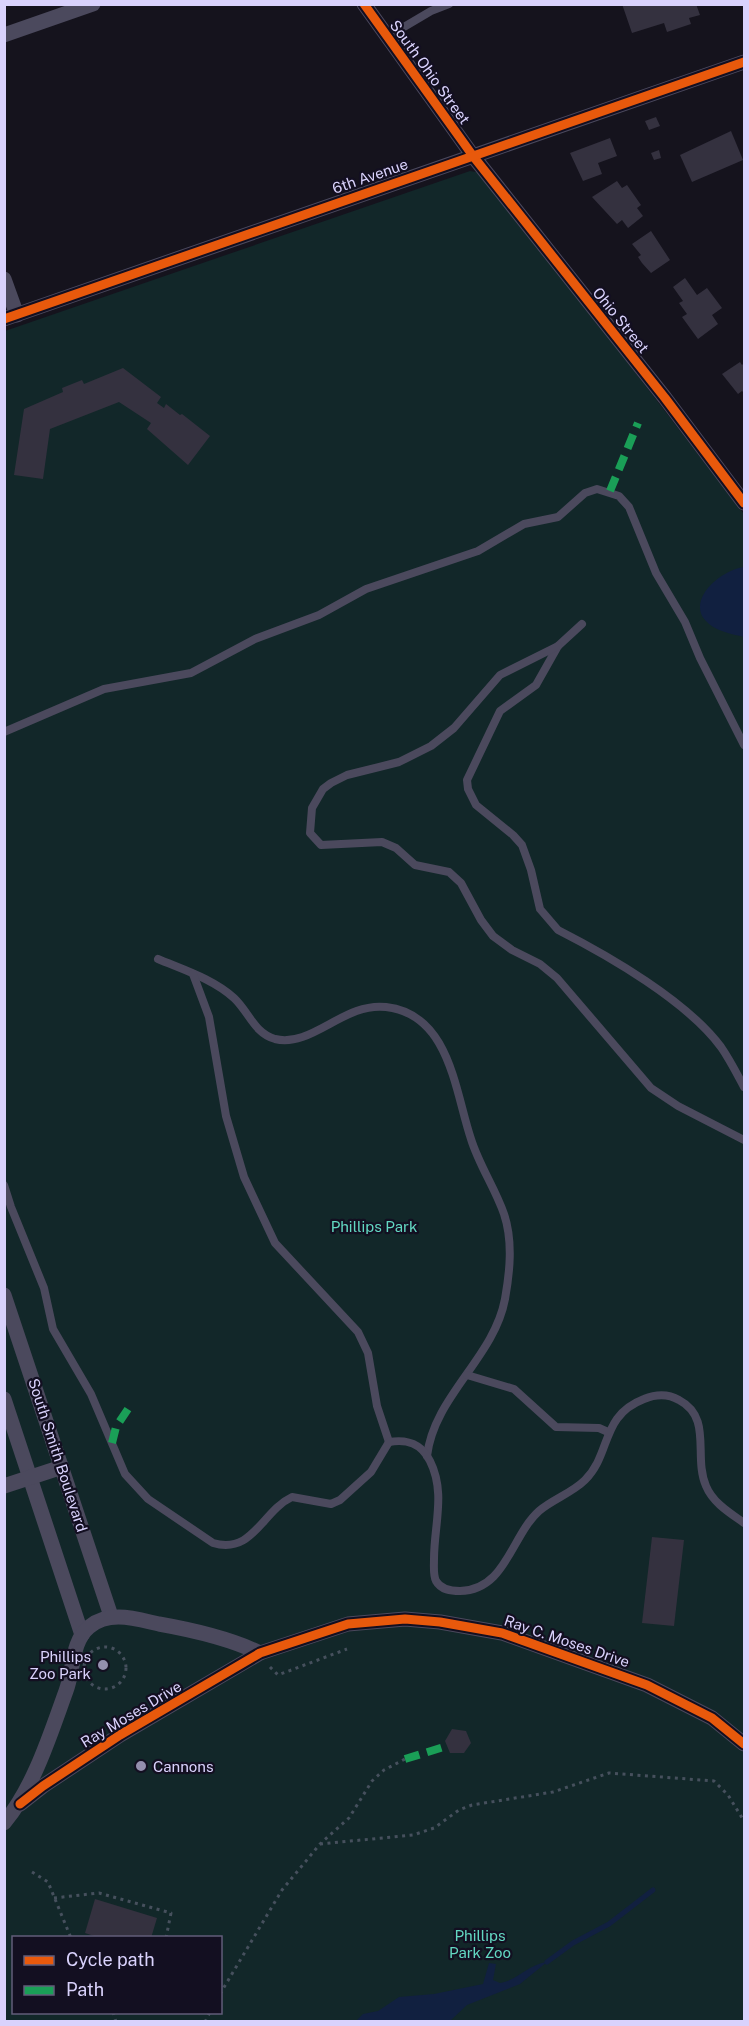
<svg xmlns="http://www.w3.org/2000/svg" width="749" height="2026" viewBox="0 0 749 2026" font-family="'Public Sans',sans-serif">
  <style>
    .green { fill: #122729; fill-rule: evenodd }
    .water { fill: #112040 }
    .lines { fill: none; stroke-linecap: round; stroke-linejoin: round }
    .stream { stroke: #112040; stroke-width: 5 }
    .building { fill: #34313f }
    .path { stroke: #46505d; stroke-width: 3; stroke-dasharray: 3 4.5; stroke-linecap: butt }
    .lane { stroke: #4b495d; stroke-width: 8 }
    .street { stroke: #4b495d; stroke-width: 15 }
    .quiet { stroke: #1a9f57; stroke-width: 8; stroke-dasharray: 15 8; stroke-linecap: butt }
    .cycleway-casing { stroke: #130f21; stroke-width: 13 }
    .cycleway { stroke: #e8590c; stroke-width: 9 }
    .poi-dot { fill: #948fae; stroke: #130f21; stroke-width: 2 }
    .labels { text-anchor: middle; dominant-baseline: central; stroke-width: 4.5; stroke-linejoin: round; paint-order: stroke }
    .street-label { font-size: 15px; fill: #d9d2fc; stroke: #130f21 }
    .park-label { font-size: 15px; fill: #62d7c1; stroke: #130f21 }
    .poi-label { font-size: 15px; fill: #d9d2fc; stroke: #130f21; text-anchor: end }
  </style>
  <rect width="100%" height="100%" fill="#15131d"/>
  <path class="green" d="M470 171 482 173 744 514V2021H5V331ZM14 1938H220V2012H14Z"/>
  <g class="water">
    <path d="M744 567V637C732 634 714 631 705 620 687 597 724 569 744 567Z"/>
    <path d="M547 1962 520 1984 467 2005 450 2021H356L363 2014 378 2011 399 1997 434 1994 483 1984 489 1963 496 1964 493 1980 500 1983C518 1980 529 1964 547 1962Z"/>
  </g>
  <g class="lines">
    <path class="stream" d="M547 1962 573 1943 609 1924 653 1890"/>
  </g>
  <g class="building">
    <path d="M622 4H696L700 15 689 18 691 24 667 32 664 23 632 33Z"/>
    <path d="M656 117 660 126 649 130 645 121Z"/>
    <path d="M731 131 743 160 692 182 680 155Z"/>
    <path d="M610 138 617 156 598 163 602 174 583 181 570 153Z"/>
    <path d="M659 150 661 158 654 160 651 153Z"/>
    <path d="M617 181 622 188 627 185 641 205 637 208 643 216 628 228 622 220 617 224 592 197Z"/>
    <path d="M651 231 670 260 651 273 642 263 638 257 641 255 632 244Z"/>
    <path d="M685 278 697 295 707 288 722 308 712 315 718 324 698 339 682 317 687 314 679 303 683 301 673 287Z"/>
    <path d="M740 362 742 365 744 363V393L742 391 738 394 722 374Z"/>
    <path d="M123 368 161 397 157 403 164 408 166 404 180 415 182 414 210 436 188 465 147 429 151 423 119 402 50 429 43 479 14 475 24 409 63 392 62 388 82 380 84 384Z"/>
    <path d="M652 1537 684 1540 674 1626 642 1623Z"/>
    <path d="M452 1729 466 1731 471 1743 464 1753H450L445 1741Z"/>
    <path d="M95 1899 157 1918 151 1938H100L85 1933Z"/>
  </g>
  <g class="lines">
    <g class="path">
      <circle cx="105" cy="1668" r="21"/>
      <path d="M270 1667 278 1675 347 1649"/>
      <path d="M320 1844 413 1835 434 1828 459 1810 472 1805 553 1792 609 1773 714 1781 728 1795 744 1821"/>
      <path d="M32 1872 48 1882 71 1938"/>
      <path d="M54 1898 99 1893 171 1913 166 1938"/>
      <path d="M220 1994 282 1890 320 1844 349 1818 372 1781 384 1770 405 1759"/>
      <path d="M113 2012 116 2022"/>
      <path d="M205 2022 210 2012"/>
    </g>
    <g class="lane">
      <path d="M387 37 431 11 449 4"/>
      <path d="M582 624 558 646 536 685 500 711 467 780 468 789 476 805 513 835 522 845 531 870 540 909 558 930C609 956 687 1001 721 1047 730 1060 737 1074 744 1087"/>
      <path d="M558 646 500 675 454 728 431 746 399 762 347 775 331 783 323 789 312 808 310 833 321 845 382 842 396 848 415 865 449 872 461 883 481 920 493 936 512 950 540 964 557 978 651 1088 678 1106 744 1140"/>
      <path d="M4 732 104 689 191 673 255 639 319 615 366 589 478 551 524 524 558 517 585 493 597 489 619 496 629 507 656 573 685 622 700 658 744 745"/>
      <path d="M158 959C184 970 213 979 234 998 249 1012 254 1033 275 1039 312 1048 344 1002 386 1007 450 1014 455 1092 471 1139 479 1165 495 1188 504 1214 513 1241 510 1271 505 1299 494 1358 434 1396 427 1456"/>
      <path d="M193 974 209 1017 226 1116 244 1177 275 1243 358 1332 368 1353 377 1406 389 1442"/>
      <path d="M4 1185 11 1207 44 1288 53 1329 91 1394 125 1474 148 1499 213 1543C253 1555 262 1511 292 1497L331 1504 340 1500 371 1472 389 1442C407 1439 421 1443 430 1461 446 1493 434 1525 434 1559 434 1566 433 1575 436 1581 441 1590 451 1591 460 1591 506 1590 511 1536 539 1511 553 1499 572 1493 585 1480 612 1453 600 1416 644 1399 656 1394 667 1393 679 1400 713 1418 693 1456 706 1486 713 1503 730 1513 744 1523"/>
      <path d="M467 1375 514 1389 556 1427 599 1428 608 1432"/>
    </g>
    <g class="street">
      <path d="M364 4 473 156 665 398 744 503"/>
      <path d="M4 35 93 4"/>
      <path d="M4 279 17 315"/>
      <path d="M4 319 744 62"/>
      <path d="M4 1295 111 1616"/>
      <path d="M4 1399 82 1635"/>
      <path d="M4 1486 62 1467"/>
      <path d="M20 1804 43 1786 120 1735 260 1653 348 1624 405 1619 440 1622 502 1633 647 1685 712 1718 744 1744"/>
      <path d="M4 1823C34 1787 50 1735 66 1691 74 1670 71 1642 89 1627 109 1610 136 1619 159 1624 193 1630 229 1638 260 1653"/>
    </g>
    <g class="quiet">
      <path d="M610 491 638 423"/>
      <path d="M112 1443 116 1427 130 1406"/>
      <path d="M405 1759 447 1746"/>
    </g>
    <defs>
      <g id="cycleway">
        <path d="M364 4 473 156 665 398 744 503"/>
        <path d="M4 319 744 62"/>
        <path d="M20 1804 43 1786 120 1735 260 1653 348 1624 405 1619 440 1622 502 1633 647 1685 712 1718 744 1744"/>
      </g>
    </defs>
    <use href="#cycleway" class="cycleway-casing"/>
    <use href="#cycleway" class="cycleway"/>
  </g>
  <g class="poi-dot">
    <circle cx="103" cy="1665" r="6"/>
    <circle cx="141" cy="1766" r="6"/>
  </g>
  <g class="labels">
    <g class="street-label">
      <text transform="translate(430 72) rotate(54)">South Ohio Street</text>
      <text transform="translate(370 176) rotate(-19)">6th Avenue</text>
      <text transform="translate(621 320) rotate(51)">Ohio Street</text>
      <text transform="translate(58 1455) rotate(72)">South Smith Boulevard</text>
      <text transform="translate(567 1641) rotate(19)">Ray C. Moses Drive</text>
      <text transform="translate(131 1714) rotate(-31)">Ray Moses Drive</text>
    </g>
    <g class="park-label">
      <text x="374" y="1226">Phillips Park</text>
      <text x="480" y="1935">Phillips<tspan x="480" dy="17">Park Zoo</tspan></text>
    </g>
    <g class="poi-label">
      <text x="91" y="1656">Phillips<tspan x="91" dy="17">Zoo Park</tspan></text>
      <text x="153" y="1766" text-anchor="start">Cannons</text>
    </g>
  </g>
  <rect width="749" height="2026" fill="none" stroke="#d9d2fc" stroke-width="12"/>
  <rect x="12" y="1936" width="210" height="78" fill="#130f21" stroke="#625d79" stroke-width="1.5"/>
  <rect x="24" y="1956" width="30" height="9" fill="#e8590c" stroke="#625d79" stroke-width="1.5"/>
  <text x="66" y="1966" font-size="18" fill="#d9d2fc">Cycle path</text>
  <rect x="24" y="1986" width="30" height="9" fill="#1a9f57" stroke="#625d79" stroke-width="1.5"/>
  <text x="66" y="1996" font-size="18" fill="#d9d2fc">Path</text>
</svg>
